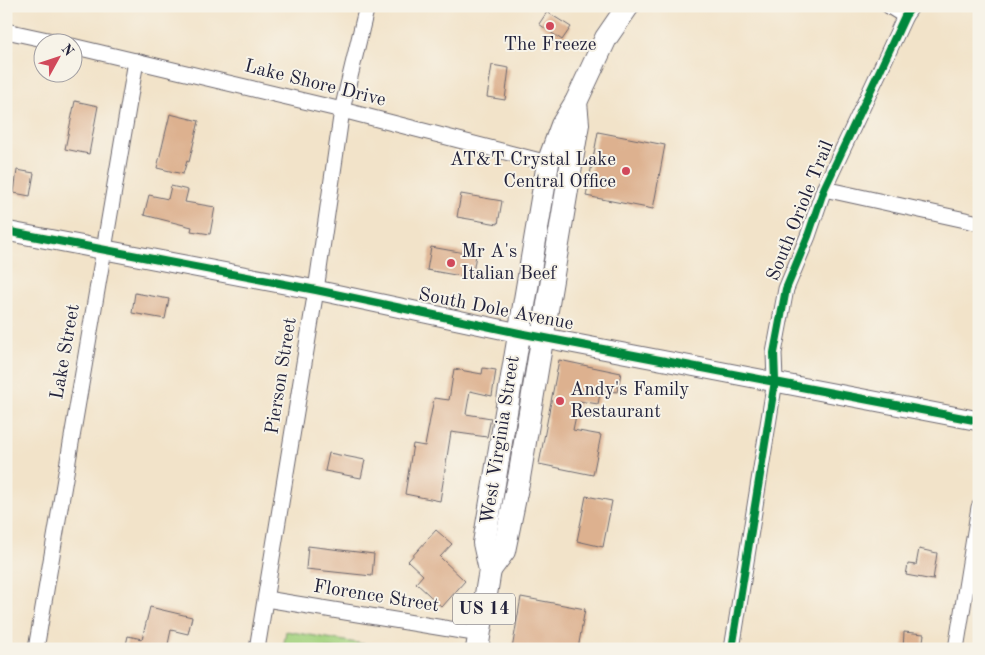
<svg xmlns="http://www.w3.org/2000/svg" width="985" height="655" viewBox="0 0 985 655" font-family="'Old Standard TT',serif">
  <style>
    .green { fill: #a5d381; stroke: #647a5e }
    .building { fill: #ddb18f }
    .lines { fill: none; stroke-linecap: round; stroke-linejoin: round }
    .minor-casing { stroke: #6b666d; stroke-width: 17 }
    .tertiary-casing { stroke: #6b666d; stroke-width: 21 }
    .primary-casing { stroke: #6b666d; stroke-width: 24 }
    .minor { stroke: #fff; stroke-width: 15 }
    .tertiary { stroke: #fff; stroke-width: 19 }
    .primary { stroke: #fff; stroke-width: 22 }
    .cycleway-casing { stroke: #f7f3e8; stroke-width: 11 }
    .cycleway { stroke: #00873e; stroke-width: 8 }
    .poi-dot { fill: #d1495b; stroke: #f7f3e8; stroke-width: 2 }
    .labels { text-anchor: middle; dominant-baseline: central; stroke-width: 4; stroke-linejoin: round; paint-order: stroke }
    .shield { fill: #f7f3e8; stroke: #62616f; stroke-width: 1 }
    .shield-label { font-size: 18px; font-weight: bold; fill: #22223b }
    .poi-label { font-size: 19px; fill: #22223b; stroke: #f7f3e8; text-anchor: start }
    .street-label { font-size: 19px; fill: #22223b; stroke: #f7f3e8 }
  </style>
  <rect width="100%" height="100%" fill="#f7f3e8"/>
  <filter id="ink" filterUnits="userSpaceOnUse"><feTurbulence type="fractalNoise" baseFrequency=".02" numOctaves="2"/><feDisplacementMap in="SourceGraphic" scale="10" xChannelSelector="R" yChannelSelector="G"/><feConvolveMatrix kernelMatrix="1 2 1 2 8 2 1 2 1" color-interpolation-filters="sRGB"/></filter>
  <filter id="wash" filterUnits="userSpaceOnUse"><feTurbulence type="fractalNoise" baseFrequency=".0096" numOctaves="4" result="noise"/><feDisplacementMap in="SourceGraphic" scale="20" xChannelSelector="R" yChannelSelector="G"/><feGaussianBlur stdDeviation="1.12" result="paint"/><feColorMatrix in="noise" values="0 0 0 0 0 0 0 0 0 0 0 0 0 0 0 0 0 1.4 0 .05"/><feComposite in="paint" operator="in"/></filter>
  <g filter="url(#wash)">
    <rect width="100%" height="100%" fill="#f2e3c9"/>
    <path class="green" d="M286 631 393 649H283Z"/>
    <g id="blocks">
      <g class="building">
        <path d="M547 12 571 27 562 40 539 24Z"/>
        <path d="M492 65 509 68 505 100 487 97Z"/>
        <path d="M75 101 98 106 89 154 65 149Z"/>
        <path d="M170 114 199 121 189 162 187 161 183 174 157 168Z"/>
        <path d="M598 132 665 145 653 209 586 196Z"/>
        <path d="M17 170 34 173 30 196 14 193Z"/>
        <path d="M171 186 188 190 185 202 215 207 210 234 191 231 192 227 144 215 149 195 168 199Z"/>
        <path d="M461 194 502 201 498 224 457 217Z"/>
        <path d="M431 247 476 255 472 278 427 270Z"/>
        <path d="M135 293 169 299 165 319 132 313Z"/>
        <path d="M559 360 621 373 617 392 601 389 598 404 579 401 573 430 601 435 593 475 539 464Z"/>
        <path d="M483 368 496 370 492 396 470 391 466 414 491 418 487 437 451 432 440 501 405 494 413 444 425 446 434 398 449 400 454 369 482 374Z"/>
        <path d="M329 453 365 460 361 478 325 471Z"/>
        <path d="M586 496 612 501 603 547 577 541Z"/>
        <path d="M436 530 452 544 440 557 465 581 442 607 416 583 423 575 408 561Z"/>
        <path d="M308 546 374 554 372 576 306 569Z"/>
        <path d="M919 549 937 553 933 580 906 575 908 564 916 565Z"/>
        <path d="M521 597 585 609 578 649H512Z"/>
        <path d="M150 607 192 617 188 634 171 630 167 649H125L128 636 142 639Z"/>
        <path d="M904 632 924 634 922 649H903Z"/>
      </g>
    </g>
  </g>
  <g filter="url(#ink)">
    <use href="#blocks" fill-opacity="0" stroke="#6b666d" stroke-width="1"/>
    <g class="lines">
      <defs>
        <g id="minor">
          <path d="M889 6 905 16"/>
          <path d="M6 31 57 42"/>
          <path d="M72 46 342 110 548 163"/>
          <path d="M824 189 979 223"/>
          <path d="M266 599 480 634"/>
          <path d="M36 649 136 61"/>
          <path d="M257 649 316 290 342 110 367 6"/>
          <path d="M732 649 775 381 774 353 786 289 808 236 824 189 881 68 905 16 912 6"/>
          <path d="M956 649 979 507"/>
        </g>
        <path id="tertiary" d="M6 231 316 290 519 333 979 421"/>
        <g id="primary">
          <path d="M490 570 504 551 519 478 578 124 576 102"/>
          <path d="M477 649 490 570 484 543 548 163 562 125 576 102 606 38 628 6"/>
        </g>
      </defs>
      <use href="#minor" class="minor-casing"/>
      <use href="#tertiary" class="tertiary-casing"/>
      <use href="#primary" class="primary-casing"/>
      <use href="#minor" class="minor"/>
      <use href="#tertiary" class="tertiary"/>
      <use href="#primary" class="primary"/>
      <defs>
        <g id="cycleway">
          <path d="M6 231 316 290 519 333 979 421"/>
          <path d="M732 649 775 381 774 353 786 289 808 236 824 189 881 68 905 16 912 6"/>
        </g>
      </defs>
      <use href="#cycleway" class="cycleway-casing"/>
      <use href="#cycleway" class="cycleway"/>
    </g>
  </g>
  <g class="poi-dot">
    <circle cx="550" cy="26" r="5"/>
    <circle cx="626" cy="171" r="5"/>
    <circle cx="451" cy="263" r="5"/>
    <circle cx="560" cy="401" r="5"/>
  </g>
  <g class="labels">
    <rect class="shield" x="453" y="593.5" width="62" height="31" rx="4"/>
    <g class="shield-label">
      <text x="484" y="609">US 14</text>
    </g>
    <g class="poi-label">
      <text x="550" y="45" text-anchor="middle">The Freeze</text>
      <text x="616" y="160" text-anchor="end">AT&amp;T Crystal Lake<tspan x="616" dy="22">Central Office</tspan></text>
      <text x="461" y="252">Mr A's<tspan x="461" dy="22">Italian Beef</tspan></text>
      <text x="570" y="390">Andy's Family<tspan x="570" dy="22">Restaurant</tspan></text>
    </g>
    <g class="street-label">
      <text transform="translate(315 84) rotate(14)">Lake Shore Drive</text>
      <text transform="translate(801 211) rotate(-68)">South Oriole Trail</text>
      <text transform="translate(496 310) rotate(11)">South Dole Avenue</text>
      <text transform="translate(66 352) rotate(-80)">Lake Street</text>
      <text transform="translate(282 376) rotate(-81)">Pierson Street</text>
      <text transform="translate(501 440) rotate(-81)">West Virginia Street</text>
      <text transform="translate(376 597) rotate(9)">Florence Street</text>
    </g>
  </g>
  <rect width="985" height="655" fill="none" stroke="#f7f3e8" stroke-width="25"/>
  <g transform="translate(58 58) rotate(50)"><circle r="24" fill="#f7f3e8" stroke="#a29fa3"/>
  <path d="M0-4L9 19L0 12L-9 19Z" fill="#d1495b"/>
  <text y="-8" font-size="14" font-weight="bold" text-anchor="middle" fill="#22223b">N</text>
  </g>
</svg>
